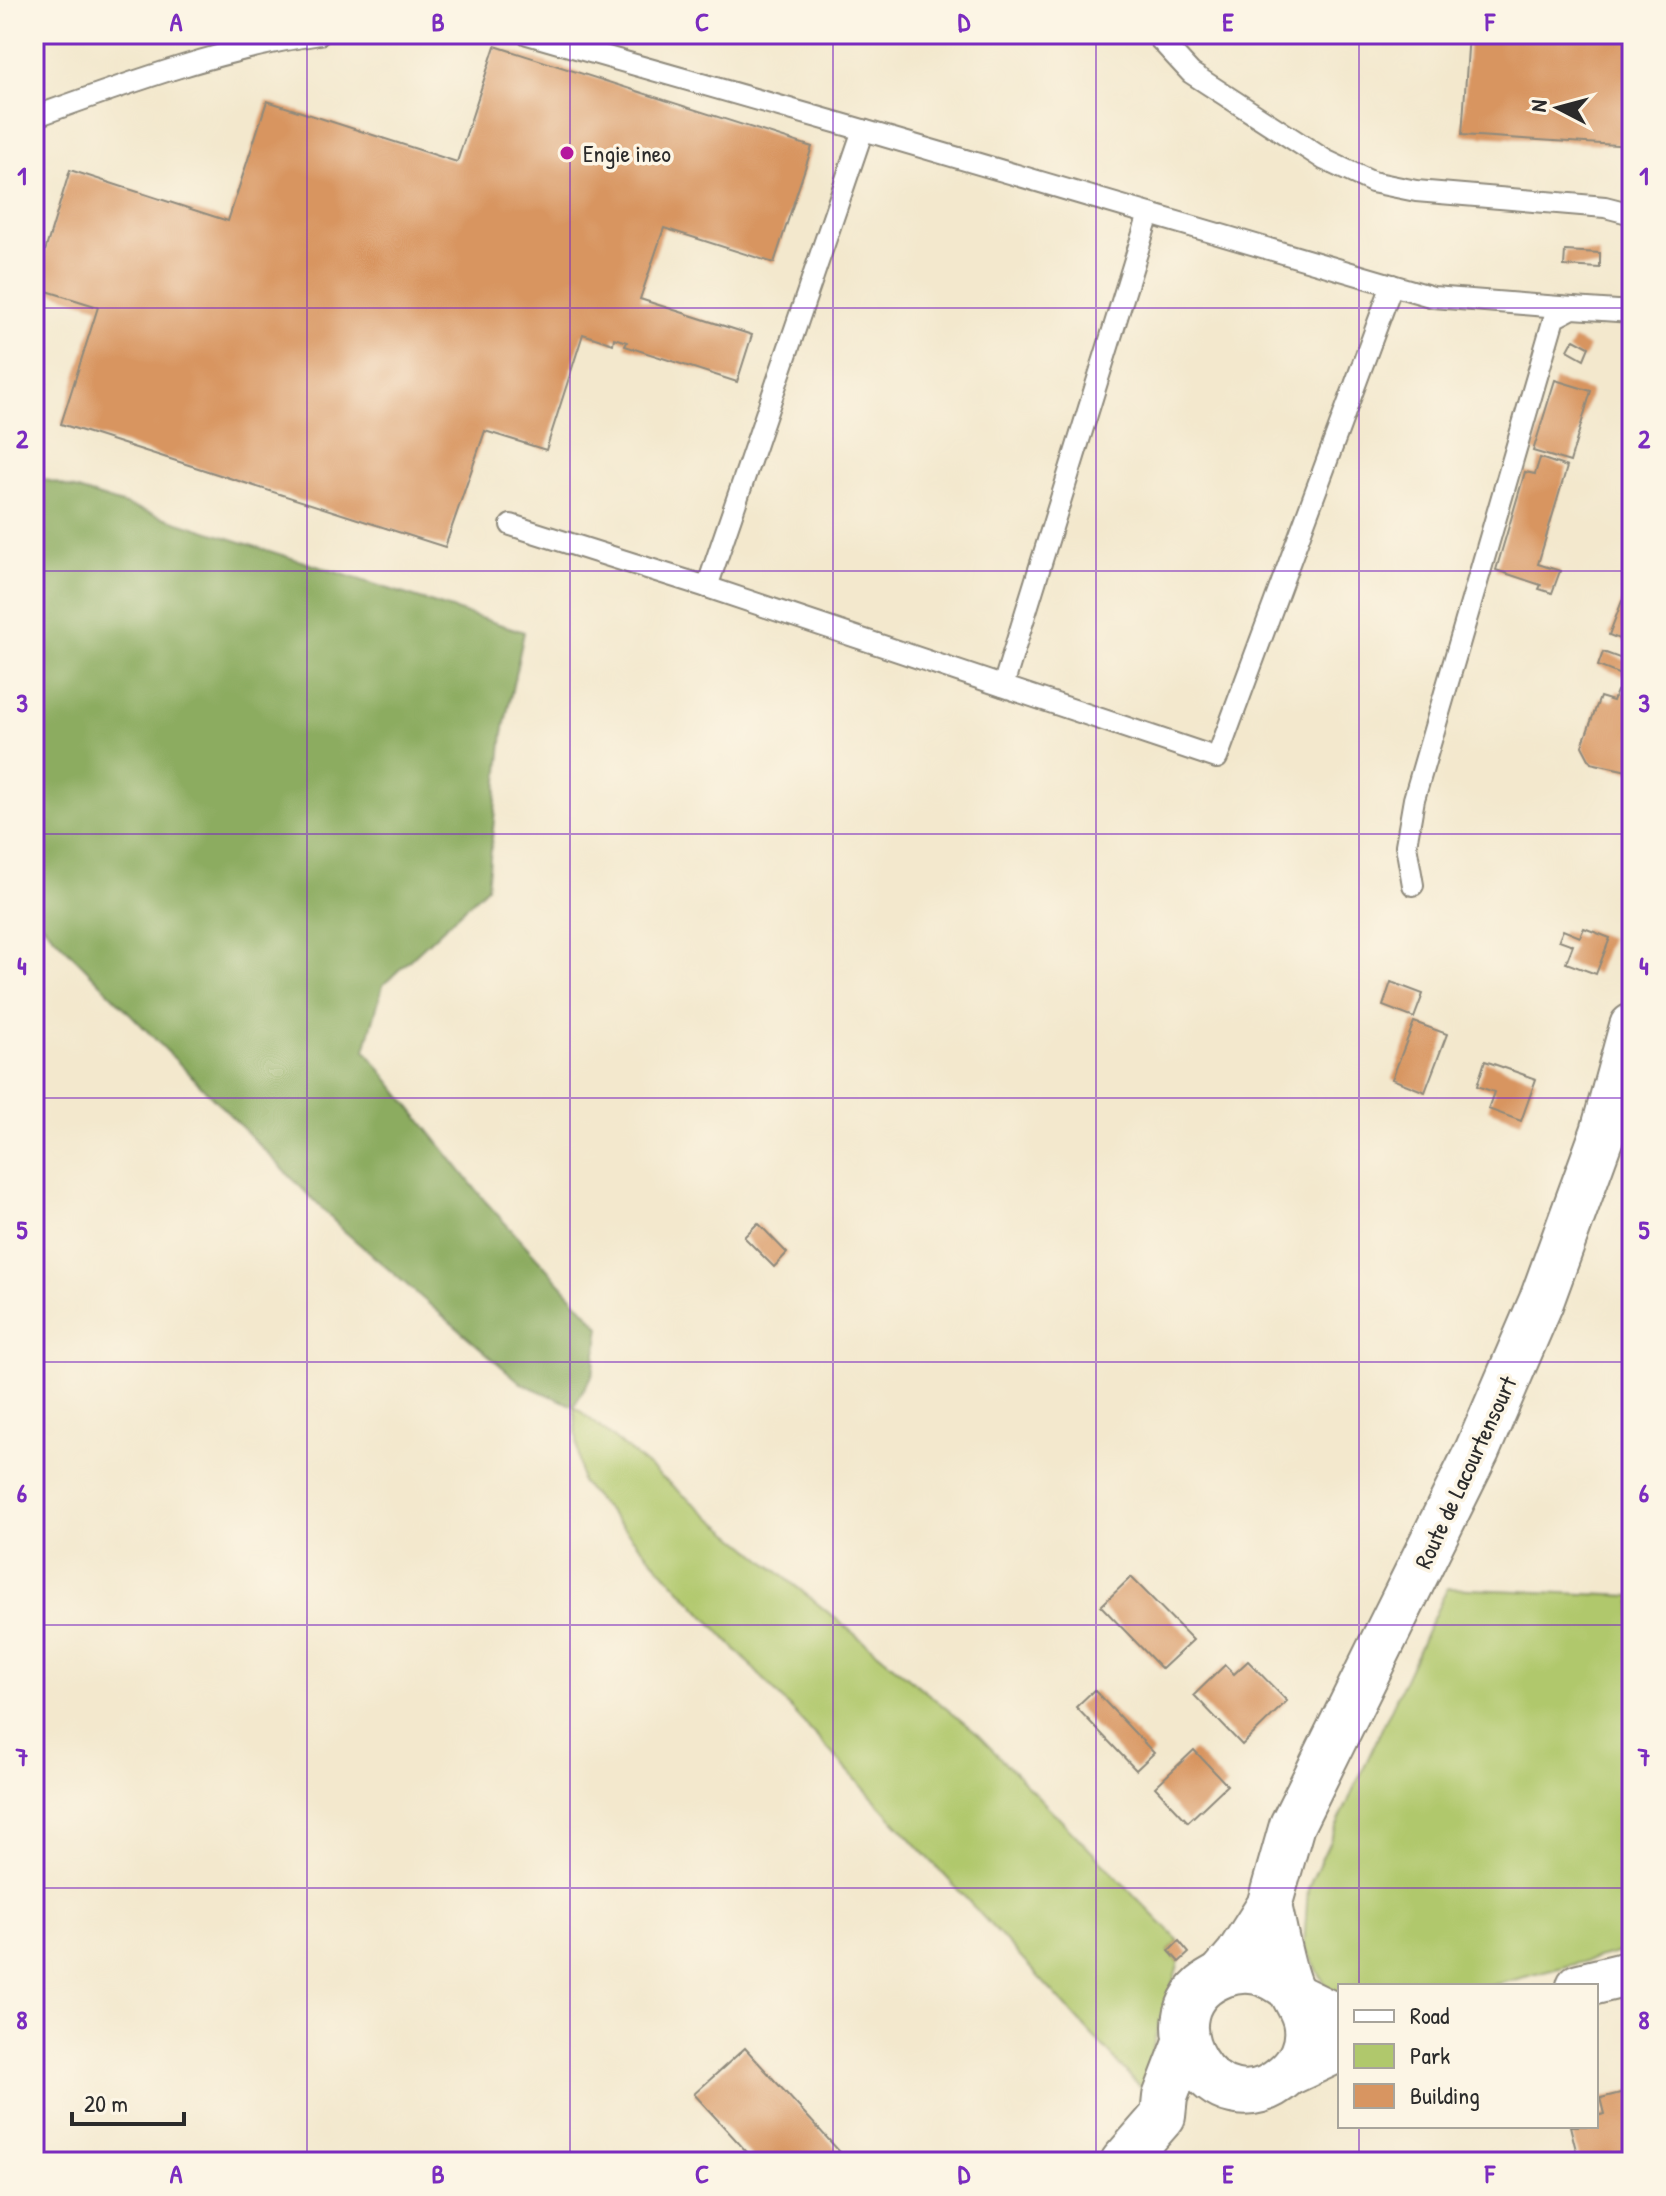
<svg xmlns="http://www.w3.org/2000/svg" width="1666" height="2196" viewBox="0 0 1666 2196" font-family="'Patrick Hand',sans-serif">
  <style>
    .green { fill: #b0c86c; stroke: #6e7a4c; stroke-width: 2 }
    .forest { fill: #8cac60; stroke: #5c6c46; stroke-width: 2 }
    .building { fill: #d89561 }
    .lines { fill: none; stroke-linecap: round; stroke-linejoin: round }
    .service-casing { stroke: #8f8a7c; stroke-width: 24 }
    .tertiary-casing { stroke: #8f8a7c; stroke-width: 48 }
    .secondary-casing { stroke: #8f8a7c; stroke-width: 48 }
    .service { stroke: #fff; stroke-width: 20 }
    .tertiary { stroke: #fff; stroke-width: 44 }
    .secondary { stroke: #fff; stroke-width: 44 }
    .grid { fill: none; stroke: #7b2cbf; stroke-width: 2; stroke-opacity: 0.55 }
    .poi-dot { fill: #b5179e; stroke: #fcf5e5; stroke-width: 3 }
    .labels { text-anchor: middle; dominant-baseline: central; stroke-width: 7; stroke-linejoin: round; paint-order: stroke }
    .poi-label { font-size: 24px; fill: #2b2b2b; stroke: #fcf5e5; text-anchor: start }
    .street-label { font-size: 24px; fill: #2b2b2b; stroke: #fcf5e5 }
    .neatline { fill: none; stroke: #7b2cbf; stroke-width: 3 }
    .grid-label { font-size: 26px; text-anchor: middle; font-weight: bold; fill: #7b2cbf }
  </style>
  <rect width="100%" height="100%" fill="#fcf5e5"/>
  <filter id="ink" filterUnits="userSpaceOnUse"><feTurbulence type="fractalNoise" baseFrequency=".0125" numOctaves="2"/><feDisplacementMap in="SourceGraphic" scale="16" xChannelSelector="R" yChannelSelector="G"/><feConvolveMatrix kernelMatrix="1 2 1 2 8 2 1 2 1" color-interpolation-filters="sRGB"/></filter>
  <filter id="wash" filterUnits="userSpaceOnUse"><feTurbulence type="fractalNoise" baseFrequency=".006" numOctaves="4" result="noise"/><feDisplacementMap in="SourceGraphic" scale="32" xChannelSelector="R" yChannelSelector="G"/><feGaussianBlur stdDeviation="1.8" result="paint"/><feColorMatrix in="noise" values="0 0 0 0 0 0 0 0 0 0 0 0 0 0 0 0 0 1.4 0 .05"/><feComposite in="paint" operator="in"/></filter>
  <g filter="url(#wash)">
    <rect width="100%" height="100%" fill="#f3e8cd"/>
    <g class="green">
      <path d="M574 1406 974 1731 1179 1941 1169 1951 1179 1962 1154 2042 1145 2092 581 1482Z"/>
      <path d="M1447 1588 1632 1596V1949L1490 1986H1340V1995L1327 1988 1304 1946 1308 1888Z"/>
    </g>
    <path class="forest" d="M34 476 524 632 503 733 487 887 383 985 365 1050 485 1201 600 1327 593 1374 574 1406 521 1383 343 1230 34 916Z"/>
    <g id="blocks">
      <g class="building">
        <path d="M1469 34H1632V146L1462 135Z"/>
        <path d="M495 46 812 147 774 263 664 228 640 299 752 335 737 382 625 346 627 342 614 338 613 344 583 334 546 450 485 431 445 547 61 424 98 307 34 287 70 170 228 221 267 101 457 162Z"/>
        <path d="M1565 251 1600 253V268L1564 266Z"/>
        <path d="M1574 339 1589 347 1584 359 1568 350Z"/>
        <path d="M1555 380 1591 391 1570 462 1533 451Z"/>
        <path d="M1540 458 1567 467 1538 564 1560 571 1552 593 1539 589 1541 585 1496 570 1525 472 1535 474Z"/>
        <path d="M1622 601 1632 605V644L1609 635Z"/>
        <path d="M1603 652 1628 661 1623 676 1598 666Z"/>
        <path d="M1617 691 1632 694V772L1591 763 1582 746 1600 697 1613 701Z"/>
        <path d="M1584 928 1610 938 1596 974 1566 963 1573 945 1559 940 1563 930 1580 937Z"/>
        <path d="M1391 982 1423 994 1414 1018 1383 1006Z"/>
        <path d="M1414 1022 1447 1034 1425 1092 1392 1079Z"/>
        <path d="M1485 1061 1536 1079 1521 1121 1488 1109 1494 1092 1477 1086Z"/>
        <path d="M758 1223 787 1253 774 1267 744 1237Z"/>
        <path d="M1131 1577 1193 1640 1162 1669 1101 1606Z"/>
        <path d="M1248 1661 1287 1701 1242 1745 1194 1695 1225 1665 1234 1674Z"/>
        <path d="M1094 1690 1154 1753 1136 1770 1076 1707Z"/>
        <path d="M1194 1750 1227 1785 1188 1822 1155 1787Z"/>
        <path d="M1179 1941 1189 1953 1179 1962 1169 1951Z"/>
        <path d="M745 2048 849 2162H756L694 2094Z"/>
        <path d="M1632 2090V2150L1579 2162 1570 2126H1596V2116L1605 2114 1601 2098Z"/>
      </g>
    </g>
  </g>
  <g filter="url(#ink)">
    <use href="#blocks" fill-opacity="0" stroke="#8f8a7c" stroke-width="2"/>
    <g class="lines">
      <defs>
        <g id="service">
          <path d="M527 34 863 130"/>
          <path d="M1155 34 1191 73 1325 160 1372 182 1416 191 1605 207 1632 214"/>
          <path d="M34 117C128 83 221 49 320 34"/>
          <path d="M511 525 707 587 863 130 1433 297 1573 308"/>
          <path d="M707 587 1217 758 1392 285"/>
          <path d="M1003 686 1149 214"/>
          <path d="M1413 885 1406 845 1414 799 1554 318 1573 308 1632 312"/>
        </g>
        <g id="tertiary">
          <path d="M1579 1986 1632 1973"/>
          <path d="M1297 1997 1340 2018"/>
          <path d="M1291 2072 1340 2049"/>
        </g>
        <g id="secondary">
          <path d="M1269 1906C1275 1929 1281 1968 1290 1988 1296 2002 1305 2011 1306 2027 1308 2045 1300 2063 1286 2075 1214 2140 1137 2008 1223 1975 1248 1965 1270 1973 1290 1989"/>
          <path d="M1221 1975 1238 1955 1269 1906 1292 1825 1477 1451 1541 1302 1603 1132 1632 1026"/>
          <path d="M1123 2162 1163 2116 1165 2097 1186 2042"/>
        </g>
      </defs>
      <use href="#service" class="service-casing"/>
      <use href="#tertiary" class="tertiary-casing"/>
      <use href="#secondary" class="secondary-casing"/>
      <use href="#service" class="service"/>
      <use href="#tertiary" class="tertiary"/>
      <use href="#secondary" class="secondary"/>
    </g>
  </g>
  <path class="grid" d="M307 34V2162M570 34V2162M833 34V2162M1096 34V2162M1359 34V1986M34 308H1632M34 571H1632M34 834H1632M34 1098H1632M34 1362H1632M34 1625H1632M34 1888H1632M1359 2126V2162"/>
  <circle class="poi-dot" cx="567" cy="153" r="8"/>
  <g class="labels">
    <g class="poi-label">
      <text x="583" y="153">Engie ineo</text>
    </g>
    <g class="street-label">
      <text transform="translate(1465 1472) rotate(-65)">Route de Lacourtensourt</text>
    </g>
  </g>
  <rect width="1666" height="2196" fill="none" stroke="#fcf5e5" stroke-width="88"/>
  <rect x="1338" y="1984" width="260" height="144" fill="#fcf5e5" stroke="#a8a49b" stroke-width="2"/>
  <rect x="1354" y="2010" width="40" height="12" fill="#ffffff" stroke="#a8a49b" stroke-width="2"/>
  <text x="1410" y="2024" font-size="24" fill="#2b2b2b">Road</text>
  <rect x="1354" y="2044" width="40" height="24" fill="#b0c86c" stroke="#a8a49b" stroke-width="2"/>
  <text x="1410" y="2064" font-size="24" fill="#2b2b2b">Park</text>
  <rect x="1354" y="2084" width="40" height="24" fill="#d89561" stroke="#a8a49b" stroke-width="2"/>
  <text x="1410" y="2104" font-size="24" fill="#2b2b2b">Building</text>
  <g transform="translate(1558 108) rotate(276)" stroke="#fcf5e5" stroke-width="6" paint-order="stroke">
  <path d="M0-6L14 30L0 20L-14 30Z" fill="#2b2b2b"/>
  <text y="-12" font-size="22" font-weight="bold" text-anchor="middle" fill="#2b2b2b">N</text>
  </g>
  <path d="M72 2112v12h112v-12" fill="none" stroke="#2b2b2b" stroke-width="4"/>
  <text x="84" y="2112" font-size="24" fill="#2b2b2b" stroke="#fcf5e5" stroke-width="6" paint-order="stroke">20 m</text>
  <rect x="44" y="44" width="1578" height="2108" class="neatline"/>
  <g class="grid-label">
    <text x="176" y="31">A</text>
    <text x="438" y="31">B</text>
    <text x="702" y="31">C</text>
    <text x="964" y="31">D</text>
    <text x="1228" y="31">E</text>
    <text x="1490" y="31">F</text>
    <text x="22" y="185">1</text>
    <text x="1644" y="185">1</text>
    <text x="22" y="448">2</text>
    <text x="1644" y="448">2</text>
    <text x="22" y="712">3</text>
    <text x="1644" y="712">3</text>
    <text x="22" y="975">4</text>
    <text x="1644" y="975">4</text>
    <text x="22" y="1239">5</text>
    <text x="1644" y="1239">5</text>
    <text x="22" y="1502">6</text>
    <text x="1644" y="1502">6</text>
    <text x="22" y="1766">7</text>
    <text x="1644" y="1766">7</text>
    <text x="22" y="2029">8</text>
    <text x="1644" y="2029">8</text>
    <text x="176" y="2183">A</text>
    <text x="438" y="2183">B</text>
    <text x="702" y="2183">C</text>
    <text x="964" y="2183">D</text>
    <text x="1228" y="2183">E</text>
    <text x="1490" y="2183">F</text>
  </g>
</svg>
